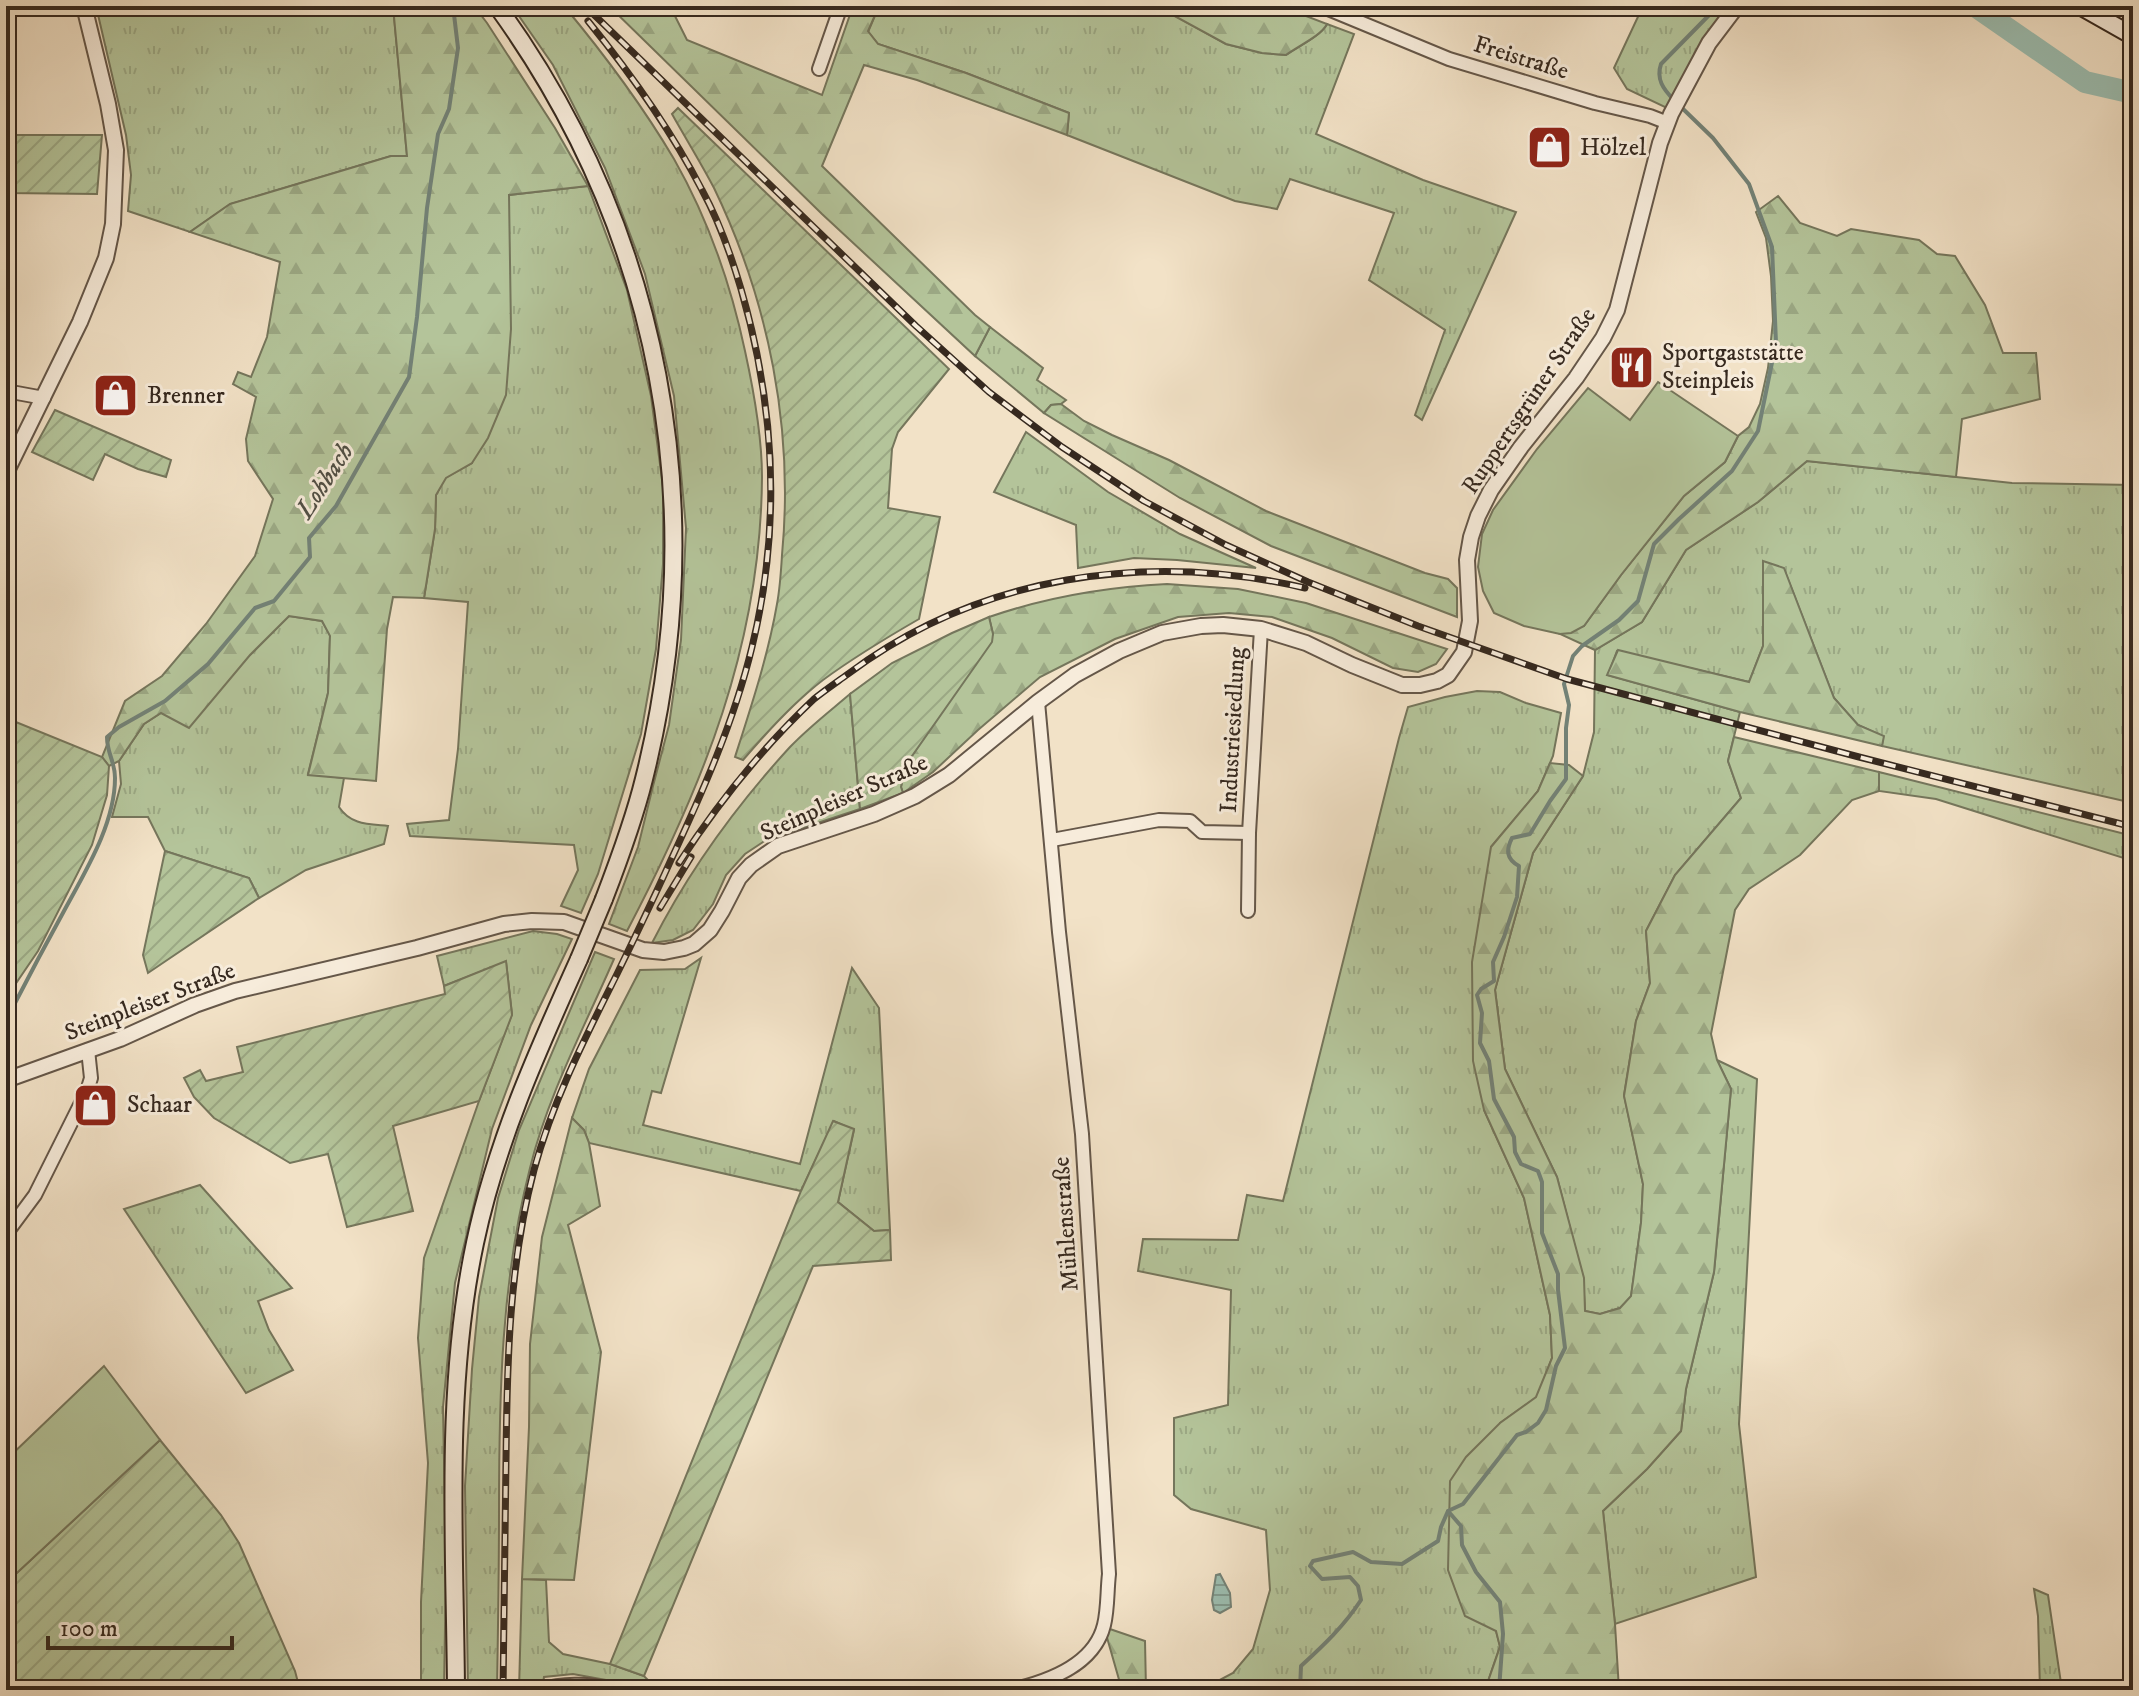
<svg xmlns="http://www.w3.org/2000/svg" width="2139" height="1696" viewBox="0 0 2139 1696" font-family="'IM FELL DW Pica',serif">
  <style>
    .grass { fill: url(#grass-tufts); stroke: #75765c; stroke-width: 2 }
    .forest { fill: url(#forest-firs); stroke: #75765c; stroke-width: 2 }
    .garden { fill: url(#garden-furrows); stroke: #75765c; stroke-width: 2 }
    .pitch { fill: #b4c49a; stroke: #75765c; stroke-width: 2 }
    .water { fill: url(#water-rules); stroke: #738277; stroke-width: 2 }
    .lines { fill: none; stroke-linecap: round; stroke-linejoin: round }
    .stream { stroke: #738277; stroke-width: 4 }
    .river { stroke: #9cbeb1; stroke-width: 22 }
    .minor-casing { stroke: #655749; stroke-width: 16 }
    .tertiary-casing { stroke: #655749; stroke-width: 18 }
    .secondary-casing { stroke: #36291f; stroke-width: 20 }
    .minor { stroke: #f7ecdb; stroke-width: 12 }
    .tertiary { stroke: #f7ecdb; stroke-width: 14 }
    .secondary { stroke: #f7ecdb; stroke-width: 16 }
    .rail-casing { stroke: #36291f; stroke-width: 7 }
    .rail { stroke: #f7ecdb; stroke-width: 4; stroke-dasharray: 12; stroke-linecap: butt }
    .secondary-bridge-casing { stroke: #36291f; stroke-width: 20; stroke-linecap: butt }
    .secondary-bridge { stroke: #f7ecdb; stroke-width: 16 }
    .labels { text-anchor: middle; dominant-baseline: central; stroke-width: 6; stroke-linejoin: round; paint-order: stroke }
    .street-label { font-size: 24px; fill: #36291f; stroke: #f7ecdb }
    .poi-label { font-size: 24px; fill: #36291f; stroke: #f7ecdb; text-anchor: start }
    .water-label { font-size: 26px; font-style: italic; fill: #504e44; stroke: #f7ecdb }
  </style>
  <defs>
    <pattern id="grass-tufts" width="24" height="20" patternUnits="userSpaceOnUse" patternTransform="scale(2)"><rect width="24" height="20" fill="#b4c49a"/><path d="M3 7l-1-3M5 7V3M7 7l1-3M15 17l-1-3M17 17v-4M19 17l1-3" fill="none" stroke="#9ba884"/></pattern>
    <pattern id="forest-firs" width="22" height="20" patternUnits="userSpaceOnUse" patternTransform="scale(2)"><rect width="22" height="20" fill="#b4c49a"/><path d="M5 1l3.5 6h-7zM16 11l3.5 6h-7z" fill="#9ba884"/></pattern>
    <pattern id="garden-furrows" width="10" height="10" patternUnits="userSpaceOnUse" patternTransform="scale(2)"><rect width="10" height="10" fill="#b4c49a"/><path d="M-1 1l2-2M0 10L10 0M9 11l2-2" fill="none" stroke="#9ba884"/></pattern>
    <pattern id="water-rules" width="6" height="5" patternUnits="userSpaceOnUse" patternTransform="scale(2)"><rect width="6" height="5" fill="#9cbeb1"/><path d="M0 2.5h6" fill="none" stroke="#809a8f"/></pattern>
  </defs>
  <rect width="100%" height="100%" fill="#f2e2c7"/>
  <filter id="stains"><feTurbulence type="fractalNoise" baseFrequency=".0025" numOctaves="4"/><feColorMatrix values="0 0 0 0 .2 0 0 0 0 .09 0 0 0 0 .02 0 0 0 .5 -.17"/></filter>
  <radialGradient id="worn" r=".72"><stop offset=".6" stop-color="#630" stop-opacity="0"/><stop offset="1" stop-color="#630" stop-opacity=".3"/></radialGradient>
  <g class="grass">
    <path d="M96 6H393L407 156H391L231 204 190 232 128 211 131 175 126 135Z"/>
    <path d="M512 6H564C604 54 642 105 674 159 707 217 731 285 745 351 754 392 762 435 762 477 761 644 703 786 627 931L609 924 638 847 653 786 669 725 681 640 686 528 674 396 645 274 605 168 553 65Z"/>
    <path d="M879 6H1172L1170 13 1226 44 1262 53 1286 55C1299 46 1321 36 1327 24L1354 34 1316 134 1423 180 1516 212 1422 420 1415 415 1445 330 1369 280 1394 213 1290 179 1277 209 1235 201 1067 135 1069 113 966 73 878 44 868 32Z"/>
    <path d="M1643 6H1727L1703 39 1669 109 1627 89 1614 68Z"/>
    <path d="M588 186 627 290 651 396 663 487V564L656 649 641 734 598 874 581 913 561 906 578 870 574 845 410 836 407 824 449 820 458 749 468 602 424 598 435 529 436 495 445 478 472 463 509 195Z"/>
    <path d="M990 327 1043 368 1037 380 1066 400 1061 404 1051 405 1044 413 975 356Z"/>
    <path d="M1026 432 1108 492 1180 534 1256 568 1177 560 1134 558 1078 568 1076 525 994 492Z"/>
    <path d="M1807 461 2012 483 2133 485V803L1882 746 1883 736 1858 725 1834 698 1784 569 1763 562V646L1749 682 1617 651 1608 675 1740 712 1728 761 1741 798 1675 875 1646 931 1650 983 1636 1021 1624 1095 1643 1184 1641 1223 1631 1297 1620 1308 1600 1314 1585 1311 1583 1278 1557 1177 1505 1069 1495 990 1533 853 1583 776 1594 732 1595 650 1642 622 1686 550 1758 502Z"/>
    <path d="M289 616 322 621 330 635 328 693 308 774 344 778 339 807C351 825 368 824 388 826L384 844 306 870 259 898 249 878 165 851 148 817H112L121 784 119 761 144 724 250 655Z"/>
    <path d="M1477 691 1500 692 1526 703 1561 713 1553 756 1538 791 1491 847 1484 1110 1524 1198 1550 1315 1552 1358 1537 1397 1500 1423 1496 1631 1500 1646 1485 1690H1201L1233 1673 1253 1649 1270 1590 1266 1530 1191 1509 1174 1495V1418L1228 1405 1231 1290 1138 1271 1143 1239 1238 1240 1247 1195 1283 1201 1399 738 1408 707 1445 697Z"/>
    <path d="M850 694 860 809 766 840 745 854 726 875 713 904 693 930 673 940 652 943C688 872 736 806 790 747 808 728 830 711 850 694Z"/>
    <path d="M1879 772 2133 836V861L1936 799 1879 791Z"/>
    <path d="M533 931 557 934 572 939 531 1025 492 1129 455 1283 443 1407 446 1566 444 1690H421V1602L428 1463 418 1338 424 1258 479 1101 512 1014 506 962 444 986 437 956Z"/>
    <path d="M595 952 614 959C584 1028 548 1095 530 1168 501 1281 499 1397 499 1513 499 1572 498 1631 497 1690H468L465 1486 472 1369 479 1297 498 1198 519 1130Z"/>
    <path d="M701 958 661 1093 652 1091 643 1125 800 1164 852 968 879 1008 890 1230 874 1231 838 1202 854 1130 834 1121 801 1191 589 1143 584 1130 572 1118 589 1069 640 970 685 969Z"/>
    <path d="M1717 1060 1757 1079 1739 1424 1756 1577 1615 1624 1603 1511 1647 1469 1681 1431 1686 1389 1714 1272 1731 1089Z"/>
    <path d="M200 1185 292 1288 258 1301 269 1330 293 1370 246 1393 124 1209Z"/>
    <path d="M522 1579 546 1580 549 1642 563 1654 610 1664 644 1676 658 1690H634L606 1680 573 1674 544 1677 542 1690H519Z"/>
    <path d="M2034 1589 2048 1595 2062 1690H2040L2038 1616Z"/>
  </g>
  <g class="forest">
    <path d="M393 6H474L487 23 555 128 588 186 509 195 511 329 506 395 488 438 472 463 446 478 436 495 435 529 424 598 393 597 387 629 376 781 308 775 328 693 330 636 322 621 289 616 250 655 189 728 161 713 144 724 119 761 109 766 102 757 125 701 162 676 206 624 255 556 273 499 248 461 246 439 256 397 233 384 238 372 251 377 267 337 280 262 190 232 230 204 391 156H407Z"/>
    <path d="M609 6H670L687 40 822 95 853 6H879L868 31 878 44 966 73 1069 113 1067 135 917 80 864 65 822 166 975 315 990 327 975 356 822 214Z"/>
    <path d="M1172 6H1280L1327 24C1321 36 1298 46 1286 55L1262 53 1226 44 1169 13Z"/>
    <path d="M1778 196 1800 223 1837 236 1851 229 1919 240 1937 254 1955 256 1985 305 2003 353H2036L2040 399 1962 419 1956 477 1807 461 1758 502 1686 550 1642 622 1595 650 1560 634 1584 626 1621 575 1684 496 1725 462 1738 436 1749 427 1760 404 1768 368 1773 321 1771 276 1766 238 1756 212Z"/>
    <path d="M1061 404 1084 421 1112 435 1169 460 1266 511 1425 573 1448 579 1457 588V617L1271 546 1180 498 1044 413 1051 405Z"/>
    <path d="M1763 561 1784 568 1834 698 1858 725 1884 736 1882 746 1740 712 1607 675 1618 650 1749 682 1763 646Z"/>
    <path d="M1167 584 1238 589 1306 603 1447 649 1436 664 1418 672 1393 668 1332 638 1272 617 1229 613 1178 617 1115 639 1040 677 978 730 933 772 903 793 901 787 905 766 993 634 989 617C1047 597 1106 587 1167 584Z"/>
    <path d="M1734 737 1879 772V791L1852 800 1800 855 1749 889 1735 910 1711 1034 1717 1060 1731 1089 1714 1272 1686 1389 1681 1431 1647 1469 1603 1511 1615 1624 1619 1690H1485L1500 1647 1496 1631 1465 1616 1448 1570 1450 1481 1466 1457 1500 1423 1536 1397 1552 1358 1550 1315 1524 1198 1484 1110 1473 1061 1472 962 1491 847 1538 791 1550 763 1569 765 1583 776 1533 853 1495 990 1505 1069 1557 1177 1584 1278 1585 1311 1600 1314 1620 1308 1631 1296 1641 1223 1643 1184 1624 1096 1636 1021 1650 983 1646 931 1675 875 1741 798 1728 761Z"/>
    <path d="M572 1118 584 1130 589 1143 600 1206 568 1225 601 1352 574 1580 522 1579 529 1427 530 1344 542 1237Z"/>
    <path d="M1104 1627 1145 1641 1146 1690H1122Z"/>
  </g>
  <g class="garden">
    <path d="M678 108 949 369 898 432 892 449 888 508 940 517 919 619C886 638 853 658 823 680 793 703 767 732 743 760L735 757C751 707 768 656 777 604 780 588 781 572 782 555 794 429 769 302 714 188 701 163 686 139 672 114Z"/>
    <path d="M6 135H102L97 194 6 193Z"/>
    <path d="M55 410 171 460 166 477 138 469 105 454 93 480 32 452Z"/>
    <path d="M989 617 993 634 992 642 905 766 901 787 903 793 860 809 850 694 892 663 952 633Z"/>
    <path d="M6 718 102 757 109 766 107 795 92 845 38 951 6 998Z"/>
    <path d="M165 851 249 878 259 898 148 973 143 955Z"/>
    <path d="M506 961 512 1015 479 1101 393 1126 413 1211 347 1227 328 1154 290 1163 214 1118 194 1097 184 1078 200 1070 206 1081 243 1072 237 1047 445 994 444 986Z"/>
    <path d="M833 1121 854 1129 838 1202 874 1231 890 1230 891 1260 813 1266 644 1676 610 1664 801 1191Z"/>
    <path d="M160 1440 221 1515 239 1543 295 1671 300 1690H6V1583Z"/>
  </g>
  <g class="pitch">
    <path d="M1658 382 1738 436 1725 462 1684 496 1621 575 1584 626 1571 633 1560 634 1524 626 1494 613 1483 591 1478 567 1482 534 1493 510 1537 449 1588 388 1630 420Z"/>
    <path d="M104 1366 160 1440 6 1583V1460Z"/>
  </g>
  <path class="water" d="M1220 1574 1230 1593 1231 1607 1220 1613 1214 1610 1212 1600 1216 1575Z"/>
  <g class="lines">
    <g class="stream">
      <path d="M1674 100C1663 89 1656 79 1661 64L1718 6"/>
      <path d="M6 1011 14 1005C30 974 47 942 64 911 85 872 115 824 115 778 115 761 107 754 107 737L119 727 165 701 208 664 255 608 274 601 310 557 309 538 336 506 409 377 417 317 427 208 438 134 449 109 458 48 453 6"/>
      <path d="M1448 1511 1461 1526 1462 1545 1476 1572 1500 1602 1503 1634 1499 1690"/>
      <path d="M1300 1690 1301 1666C1324 1645 1344 1626 1361 1600L1358 1586 1350 1577 1322 1579 1310 1566 1313 1561 1353 1552 1371 1562 1402 1564 1438 1541 1441 1527 1448 1511 1463 1504 1517 1435 1526 1432 1538 1423 1546 1410 1556 1366 1565 1348 1558 1290V1274L1542 1233V1182L1538 1171 1521 1164 1515 1152 1514 1137 1494 1099 1489 1061 1480 1043 1482 1013 1477 995 1481 989 1494 981 1493 962 1504 937 1517 897 1519 866C1506 859 1506 850 1512 838L1530 834 1550 801 1566 779V728L1569 705 1564 684 1573 656 1582 646 1619 620 1638 601 1654 544 1679 519 1732 471 1758 431 1776 343 1772 247 1749 184 1713 138 1680 106"/>
    </g>
    <path class="river" d="M1975 6 2085 82 2133 93"/>
    <defs>
      <g id="minor">
        <path d="M1321 6 1449 59 1595 103 1650 116 1668 123"/>
        <path d="M819 69 841 6"/>
        <path d="M6 391 44 398"/>
        <path d="M1052 840 1159 820 1190 821 1202 832 1249 833"/>
        <path d="M1248 911 1249 833 1261 629"/>
        <path d="M6 1234 35 1195 87 1091 91 1078 88 1050"/>
        <path d="M538 1690C561 1684 589 1682 611 1690"/>
        <path d="M1011 1690C1047 1682 1094 1666 1104 1625 1108 1609 1107 1591 1109 1574L1082 1134 1059 932 1038 702"/>
      </g>
      <g id="tertiary">
        <path d="M6 473 80 322 106 258 113 224 116 150 108 104 84 6"/>
        <path d="M6 1080 120 1039 195 1005 235 991 417 948 504 924 532 921 564 922 643 950 664 952 684 948 694 944 710 930 722 911 739 878 751 865 778 846 874 814 915 796 949 775 1038 702 1075 675 1119 651 1162 633 1201 626 1223 625 1261 629 1306 643 1352 665 1402 685H1420L1437 681 1448 675 1464 652 1470 621 1467 560 1471 537 1478 516 1491 490 1521 447 1576 378 1603 338 1617 310 1660 143 1671 114 1709 43 1737 6"/>
      </g>
      <g id="secondary">
        <path d="M497 6C661 232 712 508 644 779 634 820 619 860 604 899"/>
        <path d="M2080 6 2133 36"/>
        <path d="M456 1690C455 1542 444 1389 475 1243 496 1143 537 1052 579 959"/>
      </g>
    </defs>
    <use href="#minor" class="minor-casing"/>
    <use href="#tertiary" class="tertiary-casing"/>
    <use href="#secondary" class="secondary-casing"/>
    <use href="#minor" class="minor"/>
    <use href="#tertiary" class="tertiary"/>
    <use href="#secondary" class="secondary"/>
    <defs>
      <g id="rail">
        <path d="M585 6 916 326 989 392 1062 447 1144 501 1226 545 1308 582 1418 626 1567 679 1859 757 2133 827"/>
        <path d="M679 863C718 803 762 748 814 699 825 690 837 682 848 674 980 575 1147 551 1305 588"/>
        <path d="M660 908 691 857"/>
        <path d="M503 1690C504 1613 505 1536 506 1460 507 1362 509 1265 534 1170 553 1100 585 1038 617 974 635 937 653 900 670 862 702 793 734 722 752 647 781 528 775 406 741 289 731 255 719 221 702 190 671 130 631 74 588 21"/>
      </g>
    </defs>
    <use href="#rail" class="rail-casing"/>
    <use href="#rail" class="rail"/>
    <defs>
      <path id="secondary-bridge" d="M579 959 604 899"/>
    </defs>
    <use href="#secondary-bridge" class="secondary-bridge-casing"/>
    <use href="#secondary-bridge" class="secondary-bridge"/>
  </g>
  <defs>
    <symbol id="shop-square" viewBox="-11 -11 22 22"><rect x="-9" y="-9" width="18" height="18" rx="4" fill="#8f2418" stroke="#f7ecdb"/><path d="M-5-2.5h2.3a2.7 3.5 0 0 1 5.4 0H5L5.5 6h-11ZM-1.5-2.5h3a1.5 2.3 0 0 0-3 0Z" fill="#fff"/></symbol>
    <symbol id="restaurant-square" viewBox="-11 -11 22 22"><rect x="-9" y="-9" width="18" height="18" rx="4" fill="#8f2418" stroke="#f7ecdb"/><path d="M-5-6h1v4h1v-4h1v4h1v-4h1v5L-1.5 .5V6h-2V.5L-5-1ZM5-6V6H3V1.5H1.5Q1.5-4 5-6Z" fill="#fff"/></symbol>
  </defs>
  <g fill-rule="evenodd">
    <use href="#shop-square" x="1524" y="122" width="51" height="51"/>
    <use href="#restaurant-square" x="1606" y="342" width="51" height="51"/>
    <use href="#shop-square" x="90" y="370" width="51" height="51"/>
    <use href="#shop-square" x="70" y="1080" width="51" height="51"/>
  </g>
  <g class="labels">
    <g class="street-label">
      <text transform="translate(1521 58) rotate(17)">Freistraße</text>
      <text transform="translate(1529 401) rotate(-56)">Ruppertsgrüner Straße</text>
      <text transform="translate(1233 730) rotate(-87)">Industriesiedlung</text>
      <text transform="translate(844 798) rotate(-24)">Steinpleiser Straße</text>
      <text transform="translate(150 1002) rotate(-21)">Steinpleiser Straße</text>
      <text transform="translate(1066 1224) rotate(-94)">Mühlenstraße</text>
    </g>
    <g class="poi-label">
      <text x="1580" y="148">Hölzel</text>
      <text x="1662" y="353">Sportgaststätte<tspan x="1662" dy="28">Steinpleis</tspan></text>
      <text x="147" y="396">Brenner</text>
      <text x="127" y="1105">Schaar</text>
    </g>
    <g class="water-label">
      <text transform="translate(325 481) rotate(-57)">Lohbach</text>
    </g>
  </g>
  <rect width="2139" height="1696" fill="none" stroke="#f2e2c7" stroke-width="32"/>
  <rect x="8" y="8" width="2123" height="1680" fill="none" stroke="#36291f" stroke-width="4"/>
  <rect x="16" y="16" width="2107" height="1664" fill="none" stroke="#36291f" stroke-width="2"/>
  <path d="M48 1636v12h184v-12" fill="none" stroke="#36291f" stroke-width="4"/>
  <text x="60" y="1636" font-size="24" fill="#36291f" stroke="#f7ecdb" stroke-width="6" paint-order="stroke">100 m</text>
  <rect width="100%" height="100%" filter="url(#stains)"/>
  <rect width="100%" height="100%" fill="url(#worn)"/>
</svg>
